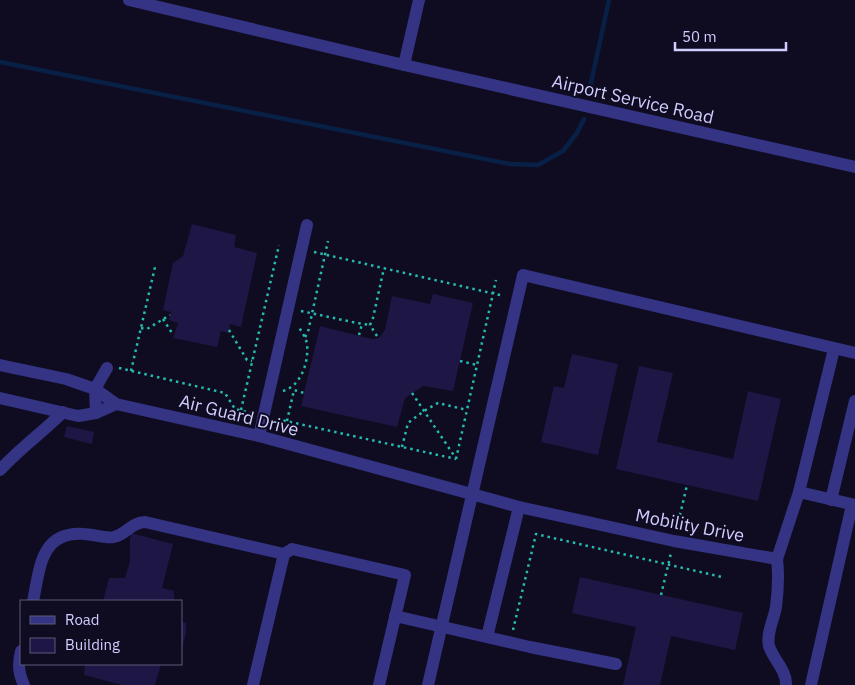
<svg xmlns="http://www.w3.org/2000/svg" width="855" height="685" viewBox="0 0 855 685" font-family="'IBM Plex Sans',sans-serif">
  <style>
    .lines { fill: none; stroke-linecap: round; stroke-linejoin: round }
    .stream { stroke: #082045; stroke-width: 4.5 }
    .building { fill: #1e1644 }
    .path { stroke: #25bbad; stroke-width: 2.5; stroke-dasharray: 2.5 4; stroke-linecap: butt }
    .minor { stroke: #343384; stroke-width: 12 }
    .labels { text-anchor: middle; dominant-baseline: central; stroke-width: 4; stroke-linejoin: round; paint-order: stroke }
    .street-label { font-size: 18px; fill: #d1cdff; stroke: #0f0c22 }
  </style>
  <rect width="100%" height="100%" fill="#0f0c22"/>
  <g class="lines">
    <g class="stream">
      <path d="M0 62 510 164 538 165 563 151 577 133 584 119"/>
      <path d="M589 92 609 0"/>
    </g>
  </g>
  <g class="building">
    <path d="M192 224 236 235 234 247 257 253 241 327 230 324 229 333 221 331 217 347 173 338 178 323 169 320 171 312 163 310 173 263 183 256Z"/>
    <path d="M433 294 473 303 453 391 423 386 405 398 397 427 301 406 320 326 372 339 379 338 385 330 392 296 430 304Z"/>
    <path d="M572 354 618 364 598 455 541 442 554 386 564 388Z"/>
    <path d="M639 366 673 373 657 442 733 459 748 391 781 399 758 501 616 469Z"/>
    <path d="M67 426 94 432 92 444 64 437Z"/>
    <path d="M131 533 173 544 162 588 174 591V601H103L109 578H125L130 561V540Z"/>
    <path d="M580 577 743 613 735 650 671 636 660 685H623L636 627 572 613Z"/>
    <path d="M181 622 186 623V633L182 648Z"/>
    <path d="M85 664H161L155 685H122L84 675Z"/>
  </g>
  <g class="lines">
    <g class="path">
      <path d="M314 252 504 296"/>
      <path d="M301 311 357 323 370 325"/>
      <path d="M163 319 172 333"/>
      <path d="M141 328 147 329 170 315"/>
      <path d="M229 330 247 360 252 361"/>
      <path d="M359 335 362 324"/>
      <path d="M377 336 370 325 373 318 384 268"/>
      <path d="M305 337 308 332 328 241"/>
      <path d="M460 361 477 365"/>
      <path d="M119 368 225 393 235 409 251 413"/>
      <path d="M131 371 155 267"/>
      <path d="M283 391C301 386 309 362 307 344 306 338 302 332 298 326"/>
      <path d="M412 393 455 457"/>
      <path d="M241 410 279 245"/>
      <path d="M277 419 456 459"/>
      <path d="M287 421 294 390 304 393"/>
      <path d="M402 447 408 423 424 411 438 403 467 410"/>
      <path d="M456 459 496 280"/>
      <path d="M677 528 687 485"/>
      <path d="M661 595 671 553"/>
      <path d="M513 630 536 534 722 577"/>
    </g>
    <g class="minor">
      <path d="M129 0 404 65 419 0"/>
      <path d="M404 65 855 167"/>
      <path d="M0 365 66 379 95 389 116 404 259 436 519 507 674 541 777 559 799 492 855 505"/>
      <path d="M0 398 78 416 96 413 116 404"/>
      <path d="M96 413 95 389 107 368"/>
      <path d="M259 436 307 225"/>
      <path d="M0 470C19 449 43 432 63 412"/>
      <path d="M799 492 834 349"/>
      <path d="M831 500 855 401"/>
      <path d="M777 559C779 575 778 591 776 607 774 619 766 634 769 646 773 659 787 671 786 685"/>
      <path d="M33 601C40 569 40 531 84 534 93 534 105 539 114 537 127 534 130 523 145 522L284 554"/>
      <path d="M395 616 530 647 616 664"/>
      <path d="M487 637 519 507"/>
      <path d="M21 651C18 664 18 672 24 685"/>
      <path d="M253 685 284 554 292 549 405 575 379 685"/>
      <path d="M428 685 523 275 855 353"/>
      <path d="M811 685 852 505"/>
    </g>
  </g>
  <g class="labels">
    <g class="street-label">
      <text transform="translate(633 99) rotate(13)">Airport Service Road</text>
      <text transform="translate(239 415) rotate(14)">Air Guard Drive</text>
      <text transform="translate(690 525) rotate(11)">Mobility Drive</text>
    </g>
  </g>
  <rect x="20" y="600" width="162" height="65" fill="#0f0c22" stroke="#5d597a"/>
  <rect x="30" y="616" width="25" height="8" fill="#343384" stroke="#5d597a"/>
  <text x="65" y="625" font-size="15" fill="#d1cdff">Road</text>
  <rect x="30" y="638" width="25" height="15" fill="#1e1644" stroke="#5d597a"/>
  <text x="65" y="650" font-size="15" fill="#d1cdff">Building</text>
  <path d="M675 42v8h111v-8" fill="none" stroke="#d1cdff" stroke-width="2.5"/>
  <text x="682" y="42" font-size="15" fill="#d1cdff" stroke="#0f0c22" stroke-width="4" paint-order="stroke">50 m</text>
</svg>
